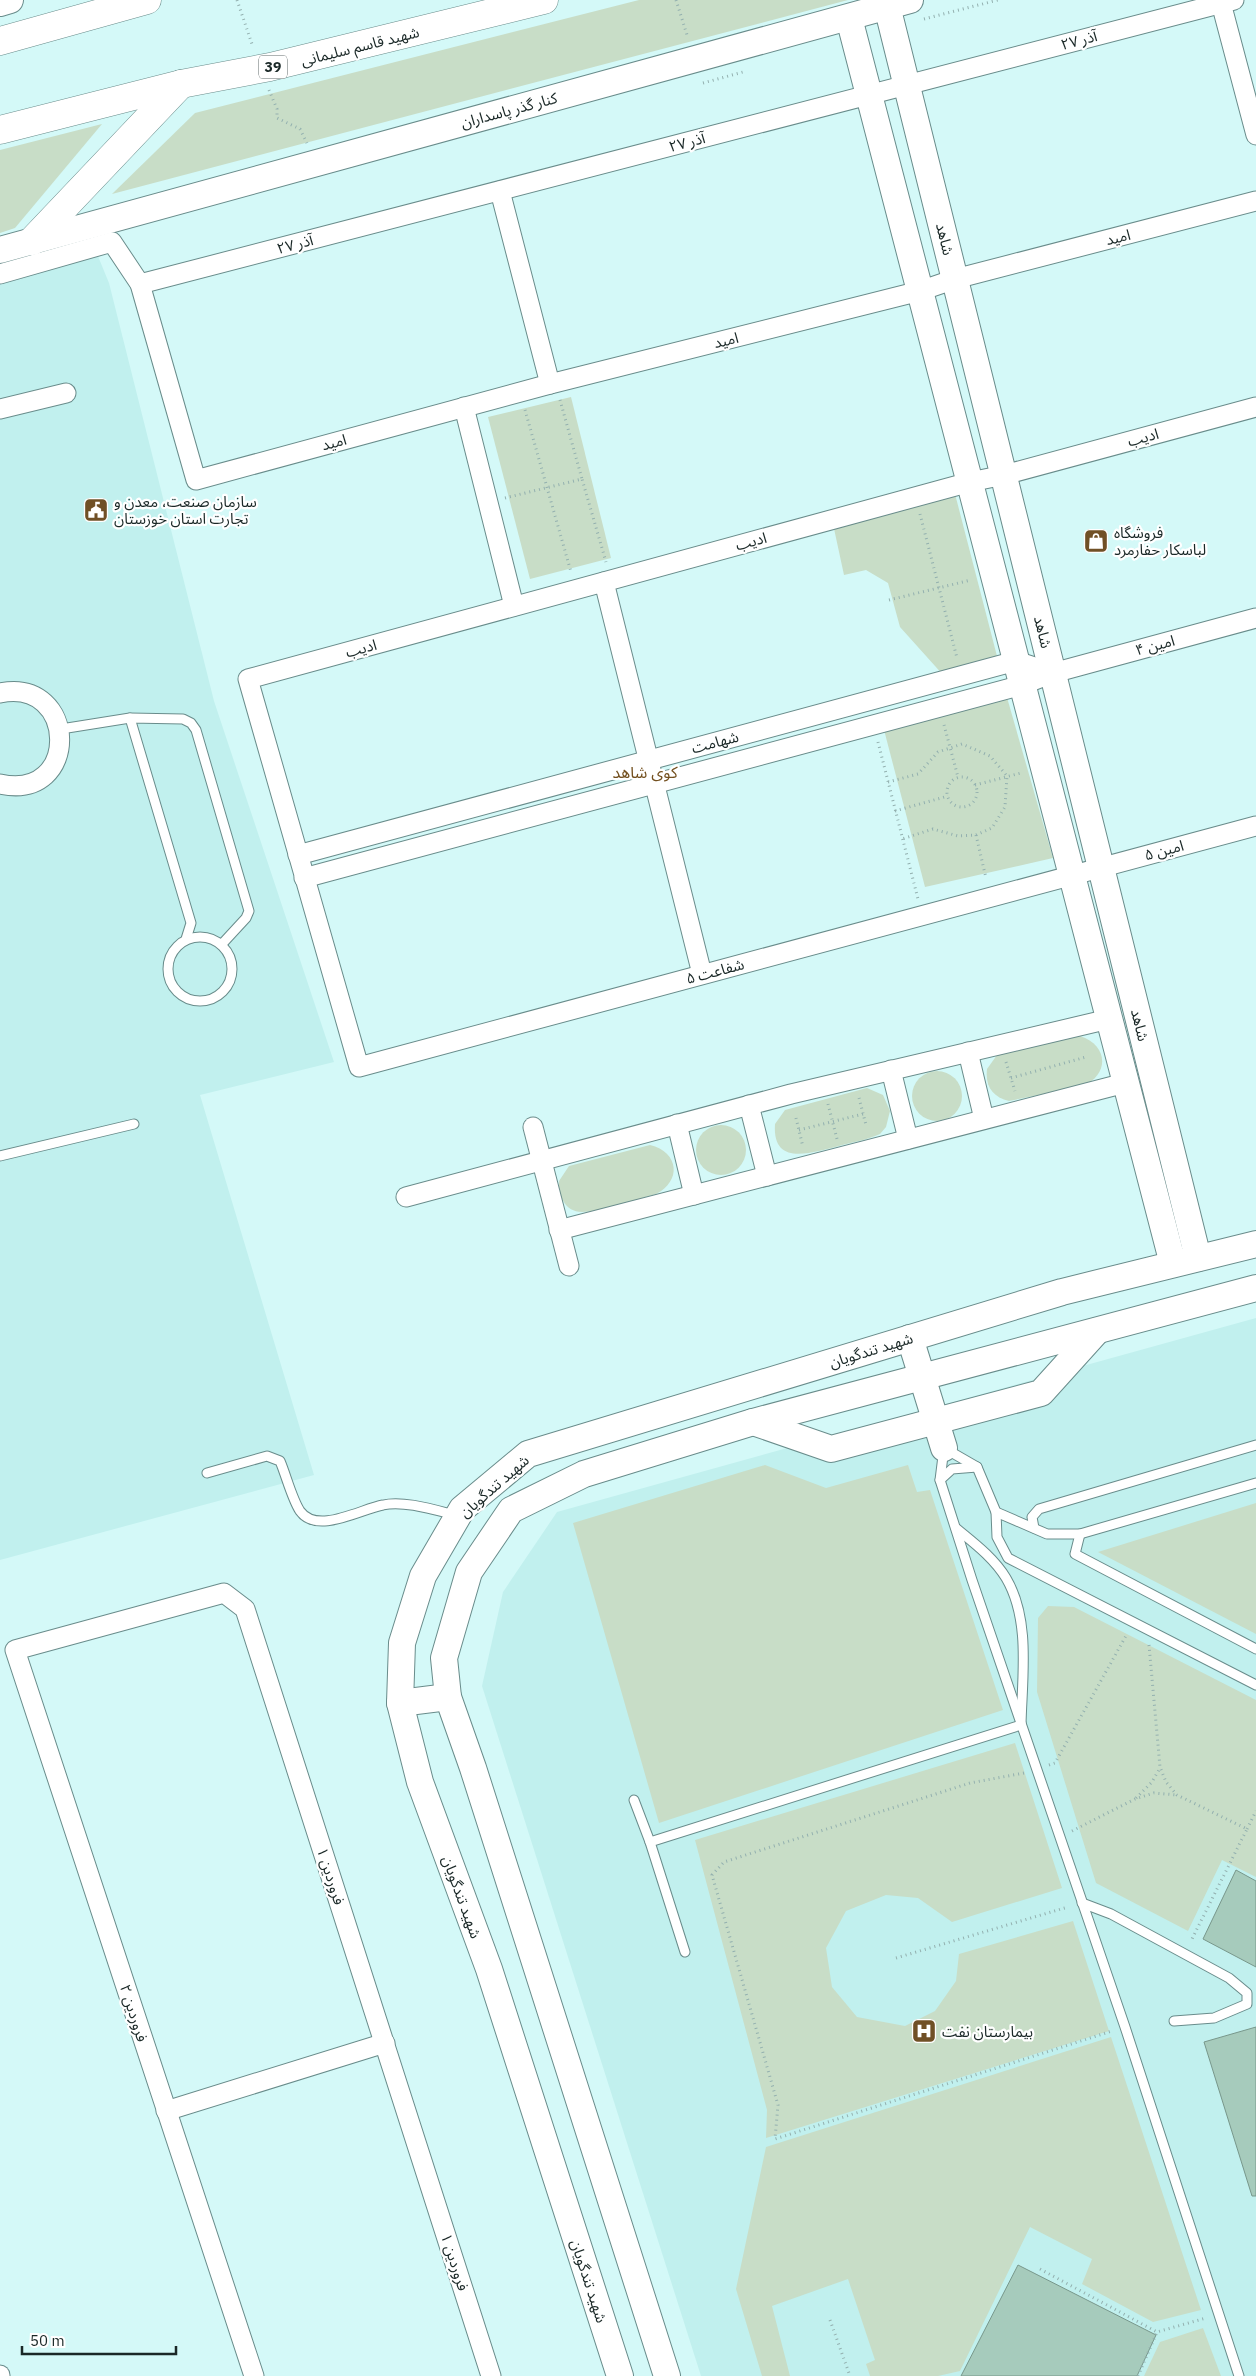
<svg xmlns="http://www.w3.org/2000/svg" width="1256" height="2376" viewBox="0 0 1256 2376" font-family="'IBM Plex Sans','Noto Sans Arabic',sans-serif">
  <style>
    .built { fill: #c1f0ee }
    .green { fill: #c8ddc7 }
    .building { fill: #a6cbbc; stroke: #78978b }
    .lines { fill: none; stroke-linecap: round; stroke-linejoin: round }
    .lane-casing { stroke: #698c8b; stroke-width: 11 }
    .street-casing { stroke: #698c8b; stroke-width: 21 }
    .secondary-casing { stroke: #698c8b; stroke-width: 28 }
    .highway-casing { stroke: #698c8b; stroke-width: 29 }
    .path { stroke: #93b0af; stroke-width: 3; stroke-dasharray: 1 4; stroke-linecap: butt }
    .lane { stroke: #fff; stroke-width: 9 }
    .street { stroke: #fff; stroke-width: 19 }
    .secondary { stroke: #fff; stroke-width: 26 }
    .highway { stroke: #fff; stroke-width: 28 }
    .labels { text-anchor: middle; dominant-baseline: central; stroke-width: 4.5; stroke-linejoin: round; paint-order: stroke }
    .shield { fill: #fff; stroke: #5f6868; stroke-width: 1 }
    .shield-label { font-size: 14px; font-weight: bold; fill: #1a2827 }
    .street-label { font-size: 15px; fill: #1a2827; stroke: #fff }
    .poi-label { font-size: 15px; fill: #1a2827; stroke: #fff; text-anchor: start }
    .neighbourhood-label { font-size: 16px; fill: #73501f; stroke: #fff }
  </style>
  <rect width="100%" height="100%" fill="#d4f9f8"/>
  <g class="built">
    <path d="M93 244 109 283 214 701 334 1062 200 1095 314 1475 0 1560V271Z"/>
    <path d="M1256 1318V2376H701L482 1686 503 1592 557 1512Z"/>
  </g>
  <g class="green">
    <path d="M639 0H848L112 194 195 113Z"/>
    <path d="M102 124 15 228 0 233V150Z"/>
    <path d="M571 397 611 558 530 579 488 417Z"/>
    <path d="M954 490 998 660 944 676 900 627 888 583 866 570 844 575 833 524Z"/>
    <path d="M1006 694 1053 858 925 887 883 726Z"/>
    <path d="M1080 1036C1108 1045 1110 1074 1083 1086L1009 1101C993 1097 985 1087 987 1069L997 1055Z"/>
    <circle cx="937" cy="1096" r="25"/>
    <path d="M867 1088 883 1095 890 1111 886 1127 880 1134C867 1140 853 1142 839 1146 813 1152 772 1168 775 1124L785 1110Z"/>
    <circle cx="721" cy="1150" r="25"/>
    <path d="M650 1145C679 1152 682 1181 656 1194 638 1199 598 1212 582 1212 565 1212 558 1195 559 1181L569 1166Z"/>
    <path d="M765 1465 826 1488 908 1465 917 1492 930 1490 1003 1710 659 1823 573 1523Z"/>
    <path d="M1256 1503V1634L1098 1552Z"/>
    <path d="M1048 1606 1074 1607 1256 1700V1877L1222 1860 1188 1931 1096 1883 1037 1692 1038 1618Z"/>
    <path d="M1015 1743 1062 1888 952 1922 918 1898 886 1895 846 1911 826 1948 832 1987 857 2017 905 2026 935 2011 956 1981 959 1954 1073 1921 1109 2031 766 2138 767 2110 695 1840Z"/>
    <path d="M1111 2037 1201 2310 1153 2322 1082 2284 1092 2259 1030 2227 960 2371 938 2376H870L866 2364 875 2360 848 2279 772 2306 790 2376H762L736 2289 766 2147Z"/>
    <path d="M1203 2328 1221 2376H1144L1160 2342Z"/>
  </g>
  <g class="building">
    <path d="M1236 1870 1256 1881V1967L1203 1939Z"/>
    <path d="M1256 2027V2196H1252L1204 2042Z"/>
    <path d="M1018 2265 1156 2335 1137 2376H961Z"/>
  </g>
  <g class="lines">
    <defs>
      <g id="lane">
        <path d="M130 718 191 923 186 939"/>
        <path d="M61 729 130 718 183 719 191 723 196 730 249 911 246 918 222 944"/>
        <circle cx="200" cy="969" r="32"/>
        <path d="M0 1156 134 1124"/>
        <path d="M207 1473 267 1456 280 1461C286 1475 292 1499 300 1511 317 1535 361 1509 383 1505 403 1500 435 1510 455 1515"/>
        <path d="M940 1480 952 1469 977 1467"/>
        <path d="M996 1512 997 1537 1008 1558 1256 1685"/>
        <path d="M1034 1528 1032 1517 1039 1509 1256 1445"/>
        <path d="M1080 1534 1075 1554 1256 1649"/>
        <path d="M634 1800 650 1842"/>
        <path d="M1082 1903 1111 1914 1229 1978 1247 1993V2004L1214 2018 1174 2021"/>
        <path d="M685 1952 650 1842 1021 1725C1022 1678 1031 1620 1006 1578 994 1558 974 1543 957 1529"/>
        <path d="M1239 2376 1125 2027 972 1580 940 1480 944 1448 977 1467 996 1512 1047 1534H1080L1256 1483"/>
      </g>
      <g id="street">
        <path d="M1221 3 1256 135"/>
        <path d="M500 191 550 384"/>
        <path d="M0 274 112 242 140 284 196 480 550 384 920 291 955 279 1256 201"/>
        <path d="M140 284 1234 0"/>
        <path d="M464 407 514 606"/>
        <path d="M1256 407 1004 475 970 482 248 679 359 1067 1256 826"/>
        <path d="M0 409 66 393"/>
        <path d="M604 582 702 974"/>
        <path d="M0 693C78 677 81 802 0 784"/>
        <path d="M298 855 1016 661 1053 673"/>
        <path d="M304 878 1022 685 1053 673 1256 618"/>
        <path d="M968 1052 984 1119"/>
        <path d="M891 1070 908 1139"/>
        <path d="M749 1105 767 1176"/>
        <path d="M677 1124 694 1195"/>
        <path d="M533 1127 569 1266"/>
        <path d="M406 1197 791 1094 1109 1019"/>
        <path d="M559 1230 1125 1083"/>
        <path d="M166 2111 385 2043"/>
        <path d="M0 2375V2376"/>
        <path d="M254 2376 15 1650 224 1593 245 1609 491 2376"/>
      </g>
      <g id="secondary">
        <path d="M0 3 10 0"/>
        <path d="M887 6 1198 1258"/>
        <path d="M849 18 1173 1264"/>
        <path d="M0 250 910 0"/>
        <path d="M910 1338 944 1448"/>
        <path d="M753 1422 831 1449 1041 1393 1097 1331"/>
        <path d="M400 1703 448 1697"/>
        <path d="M620 2376 489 1969 420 1782 400 1703 402 1643 423 1576 462 1509 528 1454 1062 1292 1256 1244"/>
        <path d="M667 2376 473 1768 448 1697 444 1658 469 1572 511 1510 584 1474 753 1422 1256 1288"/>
      </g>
      <g id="highway">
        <path d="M0 41 147 0"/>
        <path d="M0 130 181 84 270 67 544 0"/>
        <path d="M32 241 181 84"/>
      </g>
    </defs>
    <use href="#lane" class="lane-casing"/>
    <use href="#street" class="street-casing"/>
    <use href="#secondary" class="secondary-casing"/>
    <use href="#highway" class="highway-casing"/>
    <g class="path">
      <path d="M237 0 253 47"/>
      <path d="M676 0 688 38"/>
      <path d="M924 19 998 0"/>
      <path d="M703 83 743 72"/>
      <path d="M269 90 277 109V118L300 129 307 143"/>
      <path d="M560 400 582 479"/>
      <path d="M525 410 571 572"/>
      <path d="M505 498 582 479 606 562"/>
      <path d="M920 514 957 658"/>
      <path d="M889 600 971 580"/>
      <path d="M944 725 958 777"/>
      <path d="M878 742 918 899"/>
      <circle cx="962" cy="792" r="15"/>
      <path d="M888 782 918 774 938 752 962 744 990 756 1007 776 1005 807 992 828 976 835 958 836 933 829 902 839"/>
      <path d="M975 785 1021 773"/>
      <path d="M895 811 948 796"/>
      <path d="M976 835 986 878"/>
      <path d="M1006 1062 1015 1091"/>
      <path d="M1011 1078 1086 1057"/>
      <path d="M859 1098 866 1125"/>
      <path d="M828 1104 837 1139"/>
      <path d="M796 1118 803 1147"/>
      <path d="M799 1130 863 1114"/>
      <path d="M1149 1645 1160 1767 1166 1782 1177 1795 1247 1829 1191 1941"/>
      <path d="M1049 1765 1055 1763 1127 1634"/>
      <path d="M1024 1773 970 1783 724 1862 712 1875 778 2105 775 2139 1112 2031"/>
      <path d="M1136 1798 1152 1782 1160 1768"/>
      <path d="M1247 1829 1256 1811"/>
      <path d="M1072 1831 1135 1799 1154 1793 1177 1795"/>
      <path d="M896 1958 1068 1907"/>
      <path d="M1040 2269 1157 2332"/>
      <path d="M830 2320 850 2376"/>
      <path d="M1138 2376 1157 2332 1206 2318"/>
    </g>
    <use href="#lane" class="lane"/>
    <use href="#street" class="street"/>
    <use href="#secondary" class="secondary"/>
    <use href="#highway" class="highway"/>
  </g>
  <defs>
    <symbol id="civic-square" viewBox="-11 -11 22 22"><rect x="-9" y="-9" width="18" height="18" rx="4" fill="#705026" stroke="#fff"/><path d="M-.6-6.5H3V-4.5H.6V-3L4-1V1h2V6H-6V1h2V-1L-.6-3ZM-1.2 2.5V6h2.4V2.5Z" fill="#fff"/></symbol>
    <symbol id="shop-square" viewBox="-11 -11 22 22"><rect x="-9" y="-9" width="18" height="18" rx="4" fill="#705026" stroke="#fff"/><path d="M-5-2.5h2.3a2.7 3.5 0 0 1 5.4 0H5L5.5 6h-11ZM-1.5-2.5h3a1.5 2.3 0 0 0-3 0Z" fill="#fff"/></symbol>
    <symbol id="hospital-square" viewBox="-11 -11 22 22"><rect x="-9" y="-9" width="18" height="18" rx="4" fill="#705026" stroke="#fff"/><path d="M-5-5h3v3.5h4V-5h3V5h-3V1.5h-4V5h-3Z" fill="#fff"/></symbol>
  </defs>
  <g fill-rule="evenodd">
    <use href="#civic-square" x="82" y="496" width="28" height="28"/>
    <use href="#shop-square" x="1082" y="527" width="28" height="28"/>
    <use href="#hospital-square" x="910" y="2017" width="28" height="28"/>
  </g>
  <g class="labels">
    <rect class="shield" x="259" y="55.5" width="28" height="23" rx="4"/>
    <g class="shield-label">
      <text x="273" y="67">39</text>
    </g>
    <g class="street-label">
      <text transform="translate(1079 40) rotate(-15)">آذر ۲۷</text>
      <text transform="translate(360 46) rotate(-14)">شهید قاسم سلیمانی</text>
      <text transform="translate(509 110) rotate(-15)">کنار گذر پاسداران</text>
      <text transform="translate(687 142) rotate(-15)">آذر ۲۷</text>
      <text transform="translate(1118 237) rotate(-14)">امید</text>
      <text transform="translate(945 239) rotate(76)">شاهد</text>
      <text transform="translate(295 244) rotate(-15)">آذر ۲۷</text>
      <text transform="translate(726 340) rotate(-14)">امید</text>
      <text transform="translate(1143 437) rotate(-15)">ادیب</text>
      <text transform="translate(334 442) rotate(-15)">امید</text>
      <text transform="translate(751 541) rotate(-15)">ادیب</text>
      <text transform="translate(1043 632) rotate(76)">شاهد</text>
      <text transform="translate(1155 645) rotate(-15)">امین ۴</text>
      <text transform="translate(361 648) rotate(-15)">ادیب</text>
      <text transform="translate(715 742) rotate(-15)">شهامت</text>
      <text transform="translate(1164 850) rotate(-15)">امین ۵</text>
      <text transform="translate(715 971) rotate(-15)">شفاعت ۵</text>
      <text transform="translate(1140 1025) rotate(76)">شاهد</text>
      <text transform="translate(871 1350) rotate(-17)">شهید تندگویان</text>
      <text transform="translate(494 1486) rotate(-41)">شهید تندگویان</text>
      <text transform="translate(331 1876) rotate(72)">فروردین ۱</text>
      <text transform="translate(462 1897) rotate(70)">شهید تندگویان</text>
      <text transform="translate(134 2013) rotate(72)">فروردین ۲</text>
      <text transform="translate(455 2262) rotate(72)">فروردین ۱</text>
      <text transform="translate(589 2281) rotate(72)">شهید تندگویان</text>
    </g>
    <g class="poi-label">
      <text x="114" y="501">سازمان صنعت، معدن و<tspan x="114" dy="17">تجارت استان خوزستان</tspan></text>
      <text x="1114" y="532">فروشگاه<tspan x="1114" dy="17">لباسکار حفارمرد</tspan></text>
      <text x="942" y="2031">بیمارستان نفت</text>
    </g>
    <g class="neighbourhood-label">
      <text x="645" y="772">کوی شاهد</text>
    </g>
  </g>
  <path d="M22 2346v8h154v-8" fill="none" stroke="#1a2827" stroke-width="2.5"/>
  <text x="30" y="2346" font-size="15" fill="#1a2827" stroke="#ffffff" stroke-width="4" paint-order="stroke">50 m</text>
</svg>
